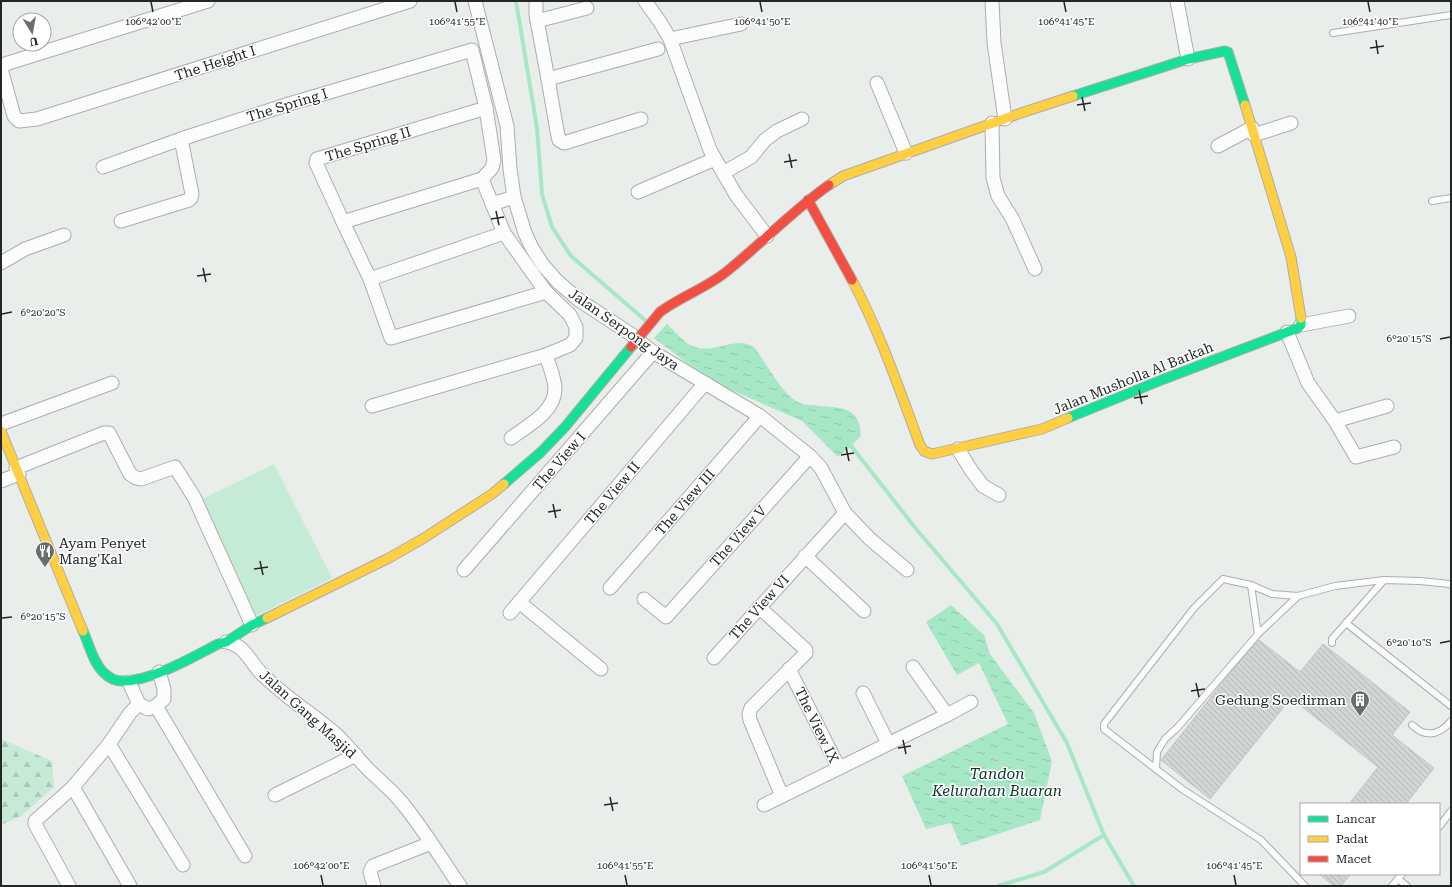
<svg xmlns="http://www.w3.org/2000/svg" width="1452" height="887" viewBox="0 0 1452 887" font-family="'Roboto Serif',serif">
  <style>
    .green { fill: #c5ead6 }
    .forest { fill: url(#forest-firs) }
    .water { fill: url(#water-ripples) }
    .lines { fill: none; stroke-linecap: round; stroke-linejoin: round }
    .stream { stroke: #a6e8c5; stroke-width: 4 }
    .building { fill: url(#building-back-hatch); stroke: #c2c6c4 }
    .lane-casing { stroke: #abaeac; stroke-width: 8 }
    .street-casing { stroke: #abaeac; stroke-width: 15 }
    .fast-casing { stroke: #abaeac; stroke-width: 11 }
    .slow-casing { stroke: #abaeac; stroke-width: 11 }
    .jam-casing { stroke: #abaeac; stroke-width: 11 }
    .lane { stroke: #fcfcfc; stroke-width: 6 }
    .street { stroke: #fcfcfc; stroke-width: 13 }
    .fast { stroke: #16e098; stroke-width: 9 }
    .slow { stroke: #ffcf43; stroke-width: 9 }
    .jam { stroke: #f24e42; stroke-width: 9 }
    .jam-bridge-casing { stroke: #abaeac; stroke-width: 11; stroke-linecap: butt }
    .jam-bridge { stroke: #f24e42; stroke-width: 9 }
    .ticks { fill: none; stroke: #252726; stroke-width: 1.5 }
    .labels { text-anchor: middle; dominant-baseline: central; stroke-width: 3; stroke-linejoin: round; paint-order: stroke }
    .street-label { font-size: 14px; fill: #252726; stroke: #fff }
    .poi-label { font-size: 14px; fill: #252726; stroke: #fff; text-anchor: start }
    .water-label { font-size: 15px; font-style: italic; fill: #09321f; stroke: #fff }
    .ticks-label { font-size: 10px; text-anchor: middle; fill: #252726; stroke: #fff; stroke-width: 3; stroke-linejoin: round; paint-order: stroke }
  </style>
  <defs>
    <pattern id="forest-firs" width="22" height="20" patternUnits="userSpaceOnUse"><rect width="22" height="20" fill="#c5ead6"/><path d="M5 1l3.5 6h-7zM16 11l3.5 6h-7z" fill="#a9c9b8"/></pattern>
    <pattern id="water-ripples" width="26" height="14" patternUnits="userSpaceOnUse"><rect width="26" height="14" fill="#a6e8c5"/><path d="M2 4q2-2 4 0t4 0M15 11q2-2 4 0t4 0" fill="none" stroke="#8fc7a9"/></pattern>
    <pattern id="building-back-hatch" width="6" height="6" patternUnits="userSpaceOnUse"><rect width="6" height="6" fill="#d1d5d3"/><path d="M-1 5l2 2M0 0l6 6M5-1l2 2" fill="none" stroke="#b3b7b5"/></pattern>
  </defs>
  <rect width="100%" height="100%" fill="#e9eeeb"/>
  <path class="green" d="M274 464 332 578 254 617 200 500Z"/>
  <path class="forest" d="M1 739 52 761 54 787 20 817 1 825Z"/>
  <g class="water">
    <path d="M667 324C674 330 686 345 695 347 714 354 737 335 754 347 757 350 760 356 763 360 772 373 785 397 800 403 804 405 809 405 812 405 838 409 860 403 861 436L849 448 838 457 802 421 720 385 692 367 654 338Z"/>
    <path d="M951 605 984 635 990 654 1034 713 1052 761 1040 820 961 846 951 823 926 829 902 776 1008 724 979 663 957 675 926 622Z"/>
  </g>
  <g class="lines">
    <g class="stream">
      <path d="M516 1 537 128 542 194 552 227 571 256 646 321"/>
      <path d="M848 442 917 530 997 624 1067 743 1104 835 1134 886"/>
      <path d="M998 886 1044 872 1104 835"/>
    </g>
  </g>
  <g class="building">
    <path d="M1259 640 1300 672 1323 644 1410 712 1392 735 1434 768 1406 804H1349L1378 767 1291 698 1210 799 1161 760 1234 668Z"/>
    <path d="M1319 874H1351L1341 886H1334Z"/>
  </g>
  <g class="lines">
    <defs>
      <g id="lane">
        <path d="M1333 33 1451 15"/>
        <path d="M1432 201 1451 198"/>
        <path d="M1251 585 1258 634"/>
        <path d="M1346 623 1451 706"/>
        <path d="M1332 643V639L1384 580"/>
        <path d="M1412 725C1415 727 1419 731 1422 732 1434 736 1444 730 1451 721"/>
        <path d="M1156 769 1157 752 1165 739 1178 727 1258 634 1298 596"/>
        <path d="M1439 827 1451 811"/>
        <path d="M1398 879 1407 886"/>
        <path d="M1305 886 1261 840 1182 789 1104 729V724L1194 608 1223 579 1251 585 1272 594 1298 596 1335 586 1384 580 1420 581 1450 584 1451 585"/>
        <path d="M1392 886 1402 874"/>
      </g>
      <g id="street">
        <path d="M208 1 5 64 1 69 14 116 19 121 37 119 410 1"/>
        <path d="M475 1 507 126 510 169 514 197 525 233 532 248 543 265 557 281 579 300 632 335 653 352 760 416 810 456 821 468 845 513 870 539 907 570"/>
        <path d="M536 1V15L548 79"/>
        <path d="M645 1 660 22 670 39 710 150 736 195 767 236"/>
        <path d="M992 1 994 43 1005 119"/>
        <path d="M1177 1 1188 59"/>
        <path d="M537 21 587 8"/>
        <path d="M670 39 741 24"/>
        <path d="M877 83 906 153"/>
        <path d="M641 119 564 143 559 140 557 131 548 79 658 49"/>
        <path d="M992 123 993 178 998 196 1012 218 1035 269"/>
        <path d="M1254 135 1291 123"/>
        <path d="M1218 146 1252 128"/>
        <path d="M103 167 181 139 289 104 472 50 486 108 494 160 492 168 482 179 504 233 546 292 570 315 576 327V338L570 345 546 355 372 406"/>
        <path d="M723 173 751 157 765 140 777 131 802 119"/>
        <path d="M482 179 343 222 316 163 317 159 486 108"/>
        <path d="M638 192 715 159"/>
        <path d="M492 204 514 197"/>
        <path d="M121 221 189 200 191 198 192 194 181 139"/>
        <path d="M343 222 370 279 504 233"/>
        <path d="M1 263 25 249 64 235"/>
        <path d="M370 279 391 338 546 292"/>
        <path d="M1301 325 1349 316"/>
        <path d="M1287 332 1308 383 1335 421 1356 457 1394 447"/>
        <path d="M1335 421 1387 406"/>
        <path d="M1 424 112 383"/>
        <path d="M511 438C527 426 555 412 555 389 555 378 549 366 546 355"/>
        <path d="M958 449 971 470 983 486 999 495"/>
        <path d="M16 468 104 433H109L130 474 136 478 141 479 175 467 194 497 252 625"/>
        <path d="M1 481 19 474"/>
        <path d="M805 556 864 611"/>
        <path d="M464 570 653 352"/>
        <path d="M610 588 760 416"/>
        <path d="M644 599 666 617 810 456"/>
        <path d="M519 602 601 669"/>
        <path d="M759 607 806 650V653L751 708 749 714 750 720 782 796"/>
        <path d="M510 613 705 383"/>
        <path d="M226 642C245 644 250 663 263 675 286 698 314 715 338 736 349 747 358 759 369 770 380 781 393 791 403 804 424 830 441 858 460 886"/>
        <path d="M714 658 845 513"/>
        <path d="M913 667 947 715"/>
        <path d="M789 669 839 768"/>
        <path d="M129 682 139 704 148 709 156 706 164 699V689L159 672"/>
        <path d="M863 693 888 743"/>
        <path d="M156 706 245 856"/>
        <path d="M109 744 130 713 139 704"/>
        <path d="M73 787 130 886"/>
        <path d="M275 795 356 755"/>
        <path d="M764 805 947 715 971 702"/>
        <path d="M69 886 35 824V821L73 787 109 744 183 865"/>
        <path d="M374 886 370 872 373 866 431 843"/>
      </g>
      <g id="fast">
        <path d="M1073 96 1188 59 1225 51 1228 52 1245 105"/>
        <path d="M1068 418 1164 379 1298 328 1301 325V318"/>
        <path d="M504 484 541 452 565 427 631 347"/>
        <path d="M83 631C89 644 93 662 103 672 108 677 115 681 122 681 150 682 193 657 218 644L226 642 252 625 267 618"/>
      </g>
      <g id="slow">
        <path d="M1245 105 1291 257 1301 318"/>
        <path d="M829 185 843 176 1021 113 1073 96"/>
        <path d="M852 280C880 332 899 389 920 445L924 451 932 454 1042 429 1068 418"/>
        <path d="M1 431 83 631"/>
        <path d="M267 618 389 558 424 538 492 494 504 484"/>
      </g>
      <g id="jam">
        <path d="M808 200 852 280"/>
        <path d="M660 312C680 297 706 288 726 272 761 244 792 211 829 185"/>
      </g>
    </defs>
    <use href="#lane" class="lane-casing"/>
    <use href="#street" class="street-casing"/>
    <use href="#fast" class="fast-casing"/>
    <use href="#slow" class="slow-casing"/>
    <use href="#jam" class="jam-casing"/>
    <use href="#lane" class="lane"/>
    <use href="#street" class="street"/>
    <use href="#fast" class="fast"/>
    <use href="#slow" class="slow"/>
    <use href="#jam" class="jam"/>
    <defs>
      <path id="jam-bridge" d="M631 347 660 312"/>
    </defs>
    <use href="#jam-bridge" class="jam-bridge-casing"/>
    <use href="#jam-bridge" class="jam-bridge"/>
  </g>
  <path class="ticks" d="M151 2 153 12M455 2 457 12M760 2 762 12M1064 2 1066 12M1368 2 1370 12M1376 40 1378 54M1370 48 1384 46M1082 97 1085 111M1077 105 1091 103M789 154 792 168M784 162 797 160M496 211 499 225M491 219 504 217M203 268 206 282M197 276 211 274M2 314 12 312M1440 339 1450 337M1139 390 1142 404M1134 398 1148 396M846 447 849 461M841 455 854 453M553 504 556 518M548 512 561 510M260 561 263 575M254 569 268 567M2 618 12 617M1440 643 1450 641M1196 683 1199 697M1191 691 1205 689M903 740 906 754M898 748 911 746M610 797 613 811M604 805 618 803M321 875 323 885M625 875 627 885M929 875 931 885M1234 875 1236 885"/>
  <defs>
    <symbol id="restaurant-pin" viewBox="-11 -11 22 30"><path d="M0 17L-7.5 6A9.5 9.5 0 1 1 7.5 6Z" fill="#6a6d6b" stroke="#fff"/><path d="M-5-6h1v4h1v-4h1v4h1v-4h1v5L-1.5 .5V6h-2V.5L-5-1ZM5-6V6H3V1.5H1.5Q1.5-4 5-6Z" fill="#fff"/></symbol>
    <symbol id="building-pin" viewBox="-11 -11 22 30"><path d="M0 17L-7.5 6A9.5 9.5 0 1 1 7.5 6Z" fill="#6a6d6b" stroke="#fff"/><path d="M-4-6H4V6H1V3H-1V6H-4ZM-2.5-4.3h1.7v1.8h-1.7ZM.8-4.3h1.7v1.8H.8ZM-2.5-1h1.7V.8h-1.7ZM.8-1h1.7V.8H.8Z" fill="#fff"/></symbol>
  </defs>
  <g fill-rule="evenodd">
    <use href="#restaurant-pin" x="34" y="540" width="22" height="30"/>
    <use href="#building-pin" x="1349" y="689" width="22" height="30"/>
  </g>
  <g class="labels">
    <g class="street-label">
      <text transform="translate(215 63) rotate(-18)">The Height I</text>
      <text transform="translate(287 105) rotate(-17)">The Spring I</text>
      <text transform="translate(368 144) rotate(-17)">The Spring II</text>
      <text transform="translate(624 329) rotate(35)">Jalan Serpong Jaya</text>
      <text transform="translate(1133 378) rotate(-22)">Jalan Musholla Al Barkah</text>
      <text transform="translate(559 461) rotate(-49)">The View I</text>
      <text transform="translate(612 493) rotate(-50)">The View II</text>
      <text transform="translate(685 502) rotate(-49)">The View III</text>
      <text transform="translate(738 536) rotate(-48)">The View V</text>
      <text transform="translate(759 607) rotate(-48)">The View VI</text>
      <text transform="translate(308 714) rotate(42)">Jalan Gang Masjid</text>
      <text transform="translate(817 725) rotate(64)">The View IX</text>
    </g>
    <g class="poi-label">
      <text x="59" y="543">Ayam Penyet<tspan x="59" dy="16">Mang'Kal</tspan></text>
      <text x="1346" y="700" text-anchor="end">Gedung Soedirman</text>
    </g>
    <g class="water-label">
      <text x="997" y="774">Tandon<tspan x="997" dy="17">Kelurahan Buaran</tspan></text>
    </g>
  </g>
  <g class="ticks-label">
    <text x="153" y="25">106°42'00"E</text>
    <text x="457" y="25">106°41'55"E</text>
    <text x="762" y="25">106°41'50"E</text>
    <text x="1066" y="25">106°41'45"E</text>
    <text x="1370" y="25">106°41'40"E</text>
    <text x="43" y="316">6°20'20"S</text>
    <text x="1409" y="342">6°20'15"S</text>
    <text x="43" y="620">6°20'15"S</text>
    <text x="1409" y="646">6°20'10"S</text>
    <text x="321" y="869">106°42'00"E</text>
    <text x="625" y="869">106°41'55"E</text>
    <text x="929" y="869">106°41'50"E</text>
    <text x="1234" y="869">106°41'45"E</text>
  </g>
  <rect width="1452" height="887" fill="none" stroke="#252726" stroke-width="4"/>
  <rect x="1300" y="803" width="140" height="72" fill="#ffffff" stroke="#a8a9a8"/>
  <rect x="1308" y="816" width="20" height="6" fill="#16e098" stroke="#a8a9a8"/>
  <text x="1336" y="823" font-size="12" fill="#252726">Lancar</text>
  <rect x="1308" y="836" width="20" height="6" fill="#ffcf43" stroke="#a8a9a8"/>
  <text x="1336" y="843" font-size="12" fill="#252726">Padat</text>
  <rect x="1308" y="856" width="20" height="6" fill="#f24e42" stroke="#a8a9a8"/>
  <text x="1336" y="863" font-size="12" fill="#252726">Macet</text>
  <g transform="translate(32 32) rotate(169)"><circle r="19" fill="#ffffff" stroke="#a8a9a8"/>
  <path d="M0-3L7 15L0 10L-7 15Z" fill="#6a6d6b"/>
  <text y="-6" font-size="11" font-weight="bold" text-anchor="middle" fill="#252726">U</text>
  </g>
</svg>
